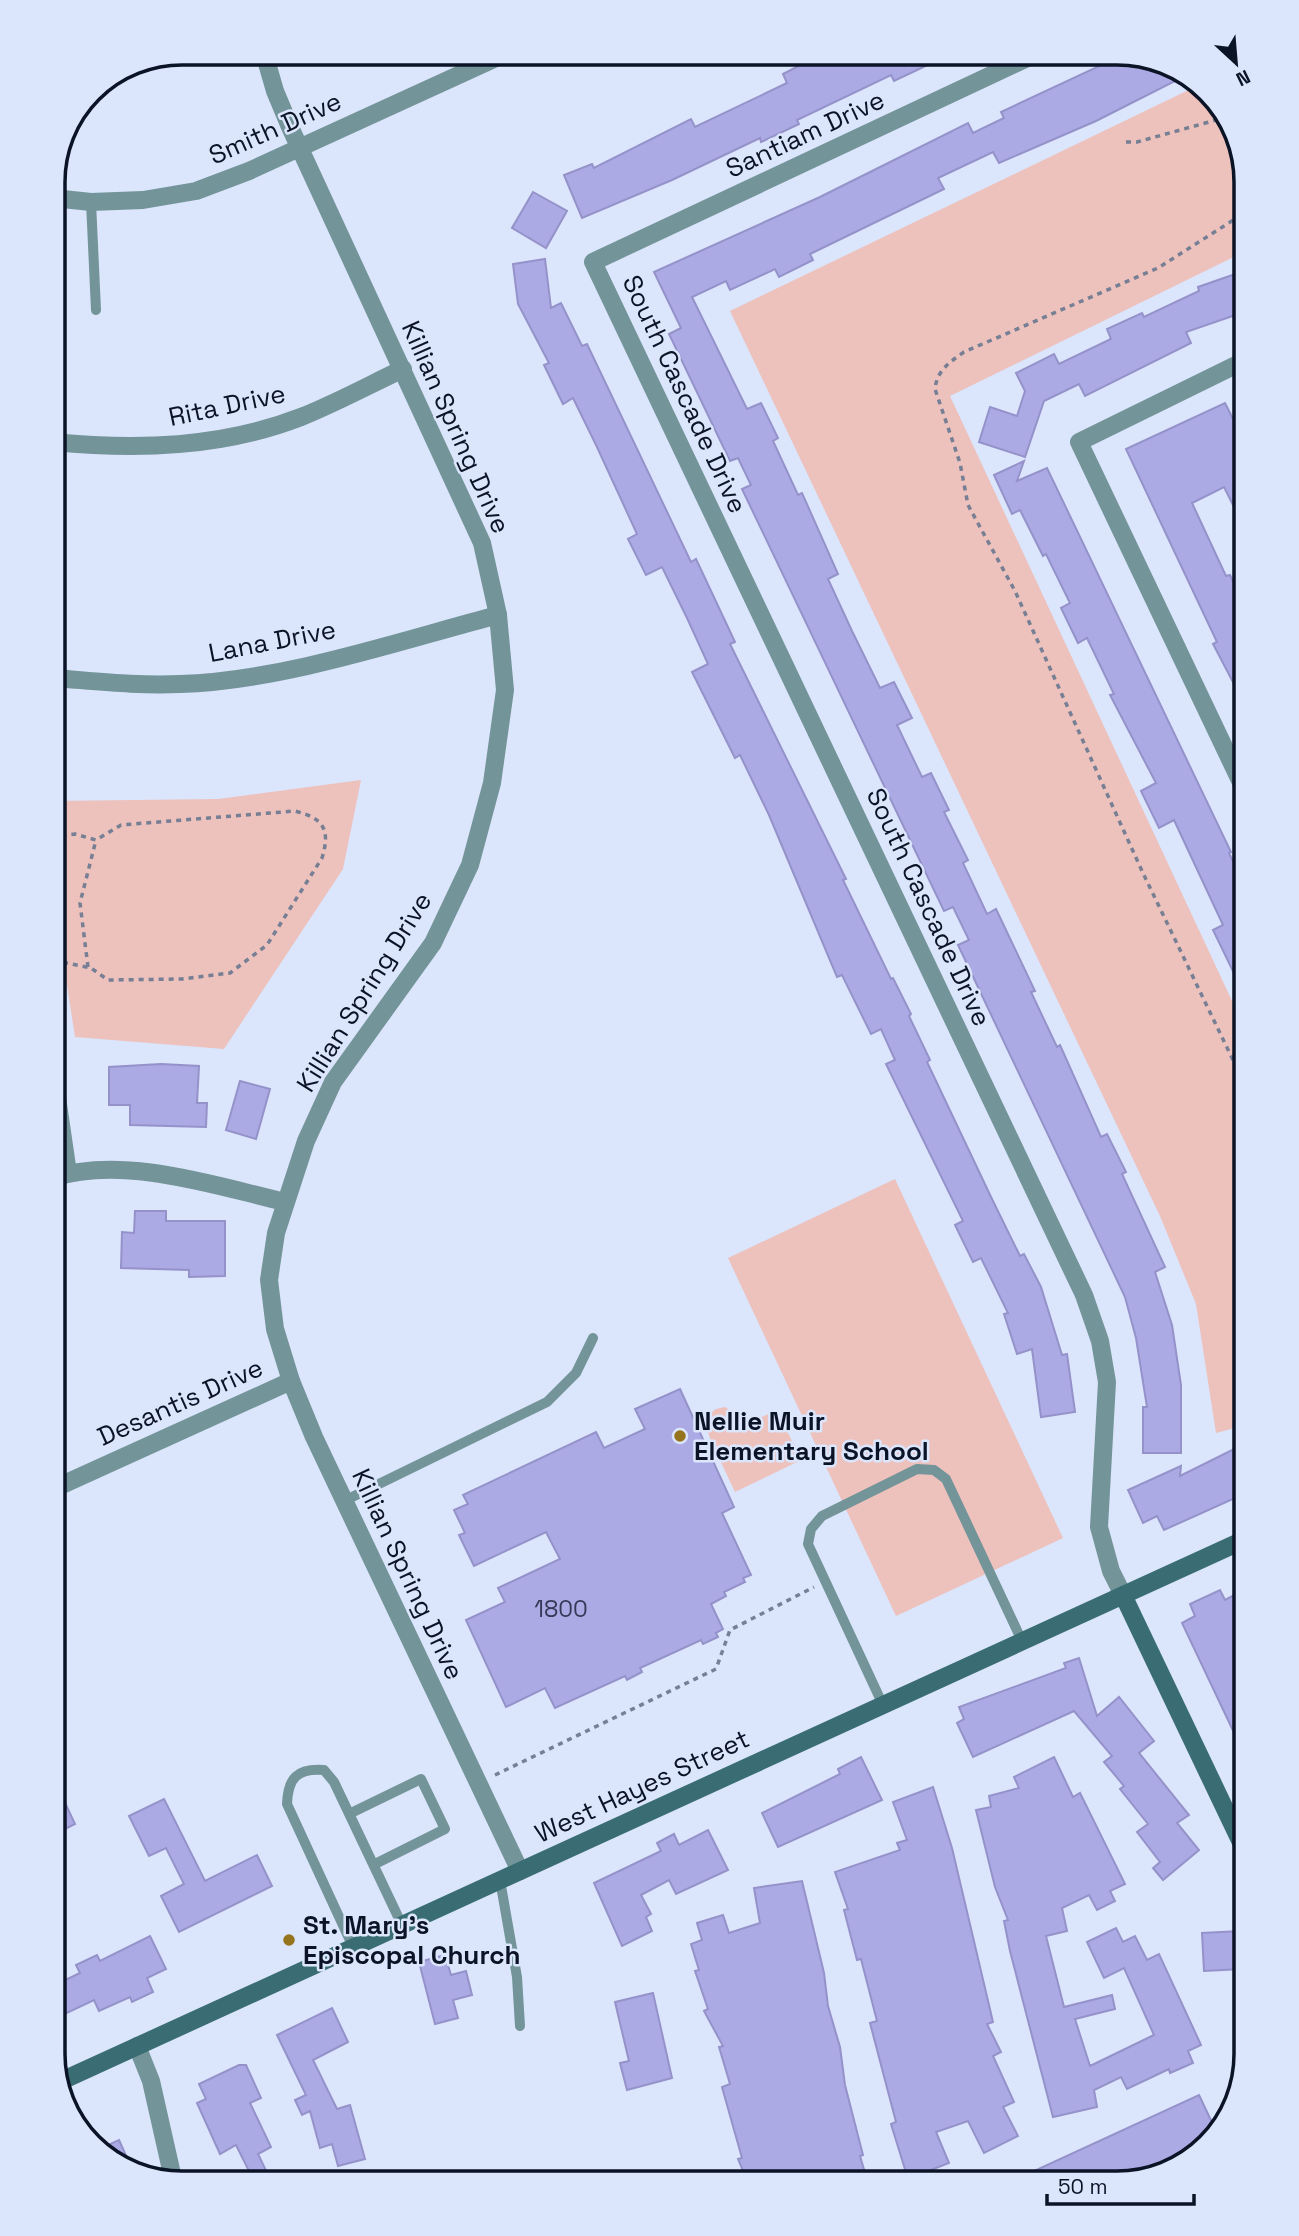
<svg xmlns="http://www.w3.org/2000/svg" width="1299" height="2236" viewBox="0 0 1299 2236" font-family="'Space Grotesk',sans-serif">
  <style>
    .green { fill: #edc1bc }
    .building { fill: #acaae4; stroke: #9592ca; stroke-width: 2 }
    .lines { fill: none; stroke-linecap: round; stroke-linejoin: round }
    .path { stroke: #767f94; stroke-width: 3.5; stroke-dasharray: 5 5; stroke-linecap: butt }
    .lane { stroke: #739498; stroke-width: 10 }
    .street { stroke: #739498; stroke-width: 18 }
    .secondary { stroke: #396d73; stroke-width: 18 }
    .poi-dot { fill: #96741d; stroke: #dbe5fc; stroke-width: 2.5 }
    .labels { text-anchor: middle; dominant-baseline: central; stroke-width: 5; stroke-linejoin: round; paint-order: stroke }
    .number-label { font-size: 23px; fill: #333956 }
    .street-label { font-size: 26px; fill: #0b1326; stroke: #dbe5fc }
    .poi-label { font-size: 26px; font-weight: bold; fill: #0b1326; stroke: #dbe5fc; text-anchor: start }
    .rim { fill: none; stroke: #0b1326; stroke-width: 3.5 }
  </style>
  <rect width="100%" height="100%" fill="#dbe5fc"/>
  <g class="green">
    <path d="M1199 85 1233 125 1246 182V251L950 396 1246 1031V1425L1216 1433 1196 1304 1160 1216 730 311Z"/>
    <path d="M361 780 343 869 224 1049 75 1037 53 894V801L218 799Z"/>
    <path d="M895 1179 1063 1538 896 1616 728 1258Z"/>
    <path d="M725 1407 749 1423 777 1410 801 1460 735 1492 711 1441 706 1427 708 1415 716 1409Z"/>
  </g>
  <g class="building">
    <path d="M838 53H953L894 81 891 75 797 120 799 124 761 142 760 138 672 180 582 218 564 175 592 164 594 168 691 119 695 127 787 83 783 74 820 55 822 60Z"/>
    <path d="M1127 53 1189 74 1096 121 999 163 993 152 938 178 944 189 810 254 813 260 779 277 775 269 730 290 726 281 692 297 747 409 761 403 778 438 773 441 798 495 802 493 838 574 828 579 852 631 880 688 894 682 912 718 897 725 922 777 931 773 949 810 944 812 968 860 963 863 987 914 996 909 1035 991 1031 992 1057 1047 1060 1045 1101 1137 1107 1134 1126 1172 1122 1174 1165 1267 1155 1272 1172 1325 1181 1385V1453H1143V1407H1147L1136 1338 1125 1297 958 945 969 940 953 907 944 911 742 489 751 485 738 458 730 461 669 334 681 328 654 272 820 197 968 123 973 133 1004 118 1001 112Z"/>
    <path d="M533 192 567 211 546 248 512 228Z"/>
    <path d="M545 259 551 308 561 303 582 346 587 344 691 562 696 559 735 642 730 644 846 879 843 880 891 979 893 978 911 1014 909 1016 930 1060 927 1062 992 1199 1020 1256 1024 1254 1041 1287 1062 1355 1067 1354 1075 1412 1041 1417 1032 1349 1017 1354 1004 1314 1008 1313 981 1258 973 1262 955 1225 963 1221 886 1064 895 1060 881 1029 871 1034 842 975 837 977 769 815 740 755 735 758 692 672 708 664 687 618 662 567 646 575 628 539 637 534 597 447 573 398 563 404 544 365 549 363 518 304 513 264Z"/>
    <path d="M1247 270V289L1242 291 1247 311 1186 332 1191 343 1085 396 1079 384 1044 401 1025 457 979 442 990 407 1017 416 1025 391 1016 373 1054 354 1059 364 1111 339 1107 329 1142 313 1144 317 1199 291 1198 287Z"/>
    <path d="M1225 403 1247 447V533L1224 487 1192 503 1226 576 1230 575 1246 609V707L1213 644 1217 642 1126 449Z"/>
    <path d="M1024 461 1017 481 1047 468 1231 852 1229 853 1246 889V998L1213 930 1223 925 1174 820 1159 828 1141 791 1156 783 1110 695 1114 694 1087 638 1078 643 1061 608 1070 603 1046 554 1043 556 1020 510 1012 514 994 475Z"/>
    <path d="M161 1064 199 1066 197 1103H207L206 1127 130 1125V1105H109V1067Z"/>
    <path d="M240 1081 270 1089 256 1139 226 1130Z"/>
    <path d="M135 1211H166V1221H225V1276L189 1277V1270L121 1268 122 1232 134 1233Z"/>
    <path d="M680 1389 734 1507 722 1513 751 1575 743 1578 745 1582 724 1592 726 1596 711 1604 723 1629 716 1633 718 1637 703 1644 701 1640 640 1668 642 1672 627 1680 625 1676 555 1708 545 1688 506 1707 466 1620 505 1602 498 1588 560 1559 546 1532 474 1566 459 1535 465 1533 454 1510 468 1504 463 1495 596 1432 604 1448 645 1429 635 1409Z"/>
    <path d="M1246 1443V1493L1164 1530 1157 1516 1143 1523 1128 1490 1181 1466 1180 1476Z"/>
    <path d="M1246 1589V1758L1182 1623 1195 1616 1190 1604 1220 1590 1225 1600Z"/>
    <path d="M1079 1658 1097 1716 1119 1697 1154 1741 1139 1753 1189 1815 1177 1823 1199 1850 1163 1880 1153 1868 1160 1862 1137 1832 1148 1824 1120 1789 1124 1786 1104 1762 1112 1756 1074 1711 973 1757 957 1723 964 1719 959 1707 1066 1668 1064 1663Z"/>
    <path d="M861 1757 882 1800 778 1847 762 1813 840 1774 838 1769Z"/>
    <path d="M1054 1757 1073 1797 1080 1793 1125 1884 1110 1891 1115 1901 1097 1910 1089 1895 1062 1908 1067 1931 1046 1936 1064 2007 1112 1995 1115 2009 1075 2019 1090 2066 1154 2035 1124 1968 1104 1978 1087 1942 1116 1928 1123 1942 1135 1936 1147 1960 1159 1954 1201 2045 1188 2051 1193 2063 1170 2073 1169 2069 1127 2089 1121 2077 1094 2090 1097 2107 1053 2117 1010 1951 1004 1921 1008 1920 995 1887 976 1810 991 1807 989 1796 1019 1788 1014 1777Z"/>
    <path d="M53 1777 75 1824 53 1835Z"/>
    <path d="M933 1787 952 1848 985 1988 993 2022 987 2024 1001 2052 993 2056 1014 2102 1003 2107 1018 2136 984 2153 968 2121 936 2132 949 2163 908 2179 891 2124 896 2122 870 2023 877 2021 861 1959 857 1960 844 1910 848 1909 835 1872 900 1850 897 1843 907 1840 893 1802Z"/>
    <path d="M164 1799 205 1881 257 1855 272 1886 179 1932 161 1896 184 1884 166 1848 149 1856 129 1816Z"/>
    <path d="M708 1830 728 1870 676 1894 669 1880 641 1895 651 1914 646 1917 652 1931 622 1946 594 1883 661 1851 657 1843 674 1834 679 1845Z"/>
    <path d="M802 1881 824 1973 828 2006 840 2047 845 2085 863 2155 860 2156 868 2183H763L760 2173 746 2178 738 2159 742 2158 722 2087 730 2084 719 2047 723 2046 704 2011 708 2009 695 1971 699 1970 691 1944 702 1940 697 1923 723 1915 729 1933 760 1923 754 1888Z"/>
    <path d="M1240 1931 1242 1969 1204 1971 1202 1933Z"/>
    <path d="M150 1936 166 1969 147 1978 153 1992 132 2002 130 1997 99 2011 94 2000 52 2020 53 1986 80 1973 76 1965 97 1955 100 1961Z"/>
    <path d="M445 1955 451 1975 466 1971 472 1995 453 2000 458 2018 435 2024 419 1962Z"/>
    <path d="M653 1993 672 2078 627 2090 620 2063 629 2061 615 2002Z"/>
    <path d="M332 2008 348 2042 313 2060 337 2109 350 2105 365 2159 338 2166 332 2144 320 2148 310 2111 302 2115 295 2100 306 2095 277 2035Z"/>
    <path d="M239 2065H246L261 2098 250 2103 271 2147 258 2154 272 2183H255L236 2145 220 2154 197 2103 206 2099 199 2084Z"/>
    <path d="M1199 2095 1217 2133 1205 2143 1145 2172 1147 2177 1117 2183H1008Z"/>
    <path d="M119 2140 128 2160 118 2164 110 2161 99 2149Z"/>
  </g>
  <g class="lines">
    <g class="path">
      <path d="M1126 142H1137L1227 117"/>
      <path d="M53 537V512"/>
      <path d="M53 964 67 963 91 968 108 980 182 979 230 973 267 945 322 858C331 829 323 818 295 811L121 825 96 840 75 834 53 837"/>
      <path d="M88 967 80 903 96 840"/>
      <path d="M1246 1087 1142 871 1015 591 968 505 960 463 935 389C937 370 950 362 964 352L1158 268 1246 212"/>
      <path d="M495 1775 716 1669 730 1630 814 1587"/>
    </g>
    <g class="lane">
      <path d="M91 202 96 310"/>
      <path d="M344 1501 547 1402 576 1373 593 1338"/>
      <path d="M883 1705 808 1544 811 1529 822 1516 917 1469 934 1470 946 1479 1022 1641"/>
      <path d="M351 1813 421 1779 445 1829 375 1864"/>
      <path d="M500 1880 517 1977 520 2026"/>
      <path d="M353 1947 287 1804C288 1778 297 1768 324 1770L334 1782 402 1925"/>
    </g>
    <g class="street">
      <path d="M264 53 275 91 290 127 482 543 498 615 505 690 492 783 470 865 433 943 333 1082 306 1141 276 1233 269 1280 275 1329 291 1381 314 1437 520 1871"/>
      <path d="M1038 53 593 262 1084 1295 1100 1341 1107 1382 1099 1527 1111 1571 1123 1595"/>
      <path d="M53 198 91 202 143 200 196 191 249 171 507 53"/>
      <path d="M53 442C137 450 221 448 301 417 336 403 369 385 403 369"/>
      <path d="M53 678C95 681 138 686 180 684 282 681 399 641 498 615"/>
      <path d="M1246 793 1079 442 1246 360"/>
      <path d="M53 1070 68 1173"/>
      <path d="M53 1178C123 1155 216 1186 285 1202"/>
      <path d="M53 1489 291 1381"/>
      <path d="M137 2046 151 2081 174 2183"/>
    </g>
    <g class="secondary">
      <path d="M1123 1595 1246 1853"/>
      <path d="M59 2082 1246 1539"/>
    </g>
  </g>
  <g class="poi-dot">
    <circle cx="680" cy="1436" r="7"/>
    <circle cx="289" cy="1940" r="7"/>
  </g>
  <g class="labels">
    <g class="number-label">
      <text x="561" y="1609">1800</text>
    </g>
    <g class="street-label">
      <text transform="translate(275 128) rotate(-24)">Smith Drive</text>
      <text transform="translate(805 134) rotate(-25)">Santiam Drive</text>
      <text transform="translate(685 394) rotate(65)">South Cascade Drive</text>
      <text transform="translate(227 405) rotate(-12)">Rita Drive</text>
      <text transform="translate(456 427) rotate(66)">Killian Spring Drive</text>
      <text transform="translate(272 641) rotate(-11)">Lana Drive</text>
      <text transform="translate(929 907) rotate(65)">South Cascade Drive</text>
      <text transform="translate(364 992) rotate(-58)">Killian Spring Drive</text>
      <text transform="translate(180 1402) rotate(-24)">Desantis Drive</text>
      <text transform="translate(408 1574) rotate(65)">Killian Spring Drive</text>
      <text transform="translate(642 1786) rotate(-25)">West Hayes Street</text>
    </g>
    <g class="poi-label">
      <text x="694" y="1421">Nellie Muir<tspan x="694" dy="30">Elementary School</tspan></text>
      <text x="303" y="1925">St. Mary's<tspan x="303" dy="30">Episcopal Church</tspan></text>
    </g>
  </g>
  <path d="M0 0H1299V2236H0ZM182 65H1117A117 117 0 0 1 1234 182V2054A117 117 0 0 1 1117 2171H182A117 117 0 0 1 65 2054V182A117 117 0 0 1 182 65Z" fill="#dbe5fc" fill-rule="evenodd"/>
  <path class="rim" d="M182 65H1117A117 117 0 0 1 1234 182V2054A117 117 0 0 1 1117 2171H182A117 117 0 0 1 65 2054V182A117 117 0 0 1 182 65Z"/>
  <g transform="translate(1236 63) rotate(154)" stroke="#dbe5fc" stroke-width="5" paint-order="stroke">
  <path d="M0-5L12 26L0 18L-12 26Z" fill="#0b1326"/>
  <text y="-10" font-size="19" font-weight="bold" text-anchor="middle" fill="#0b1326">N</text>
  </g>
  <path d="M1047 2194v10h147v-10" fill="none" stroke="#0b1326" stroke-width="3.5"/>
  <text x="1058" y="2194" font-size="21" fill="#0b1326" stroke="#dbe5fc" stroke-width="5" paint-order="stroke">50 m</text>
</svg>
